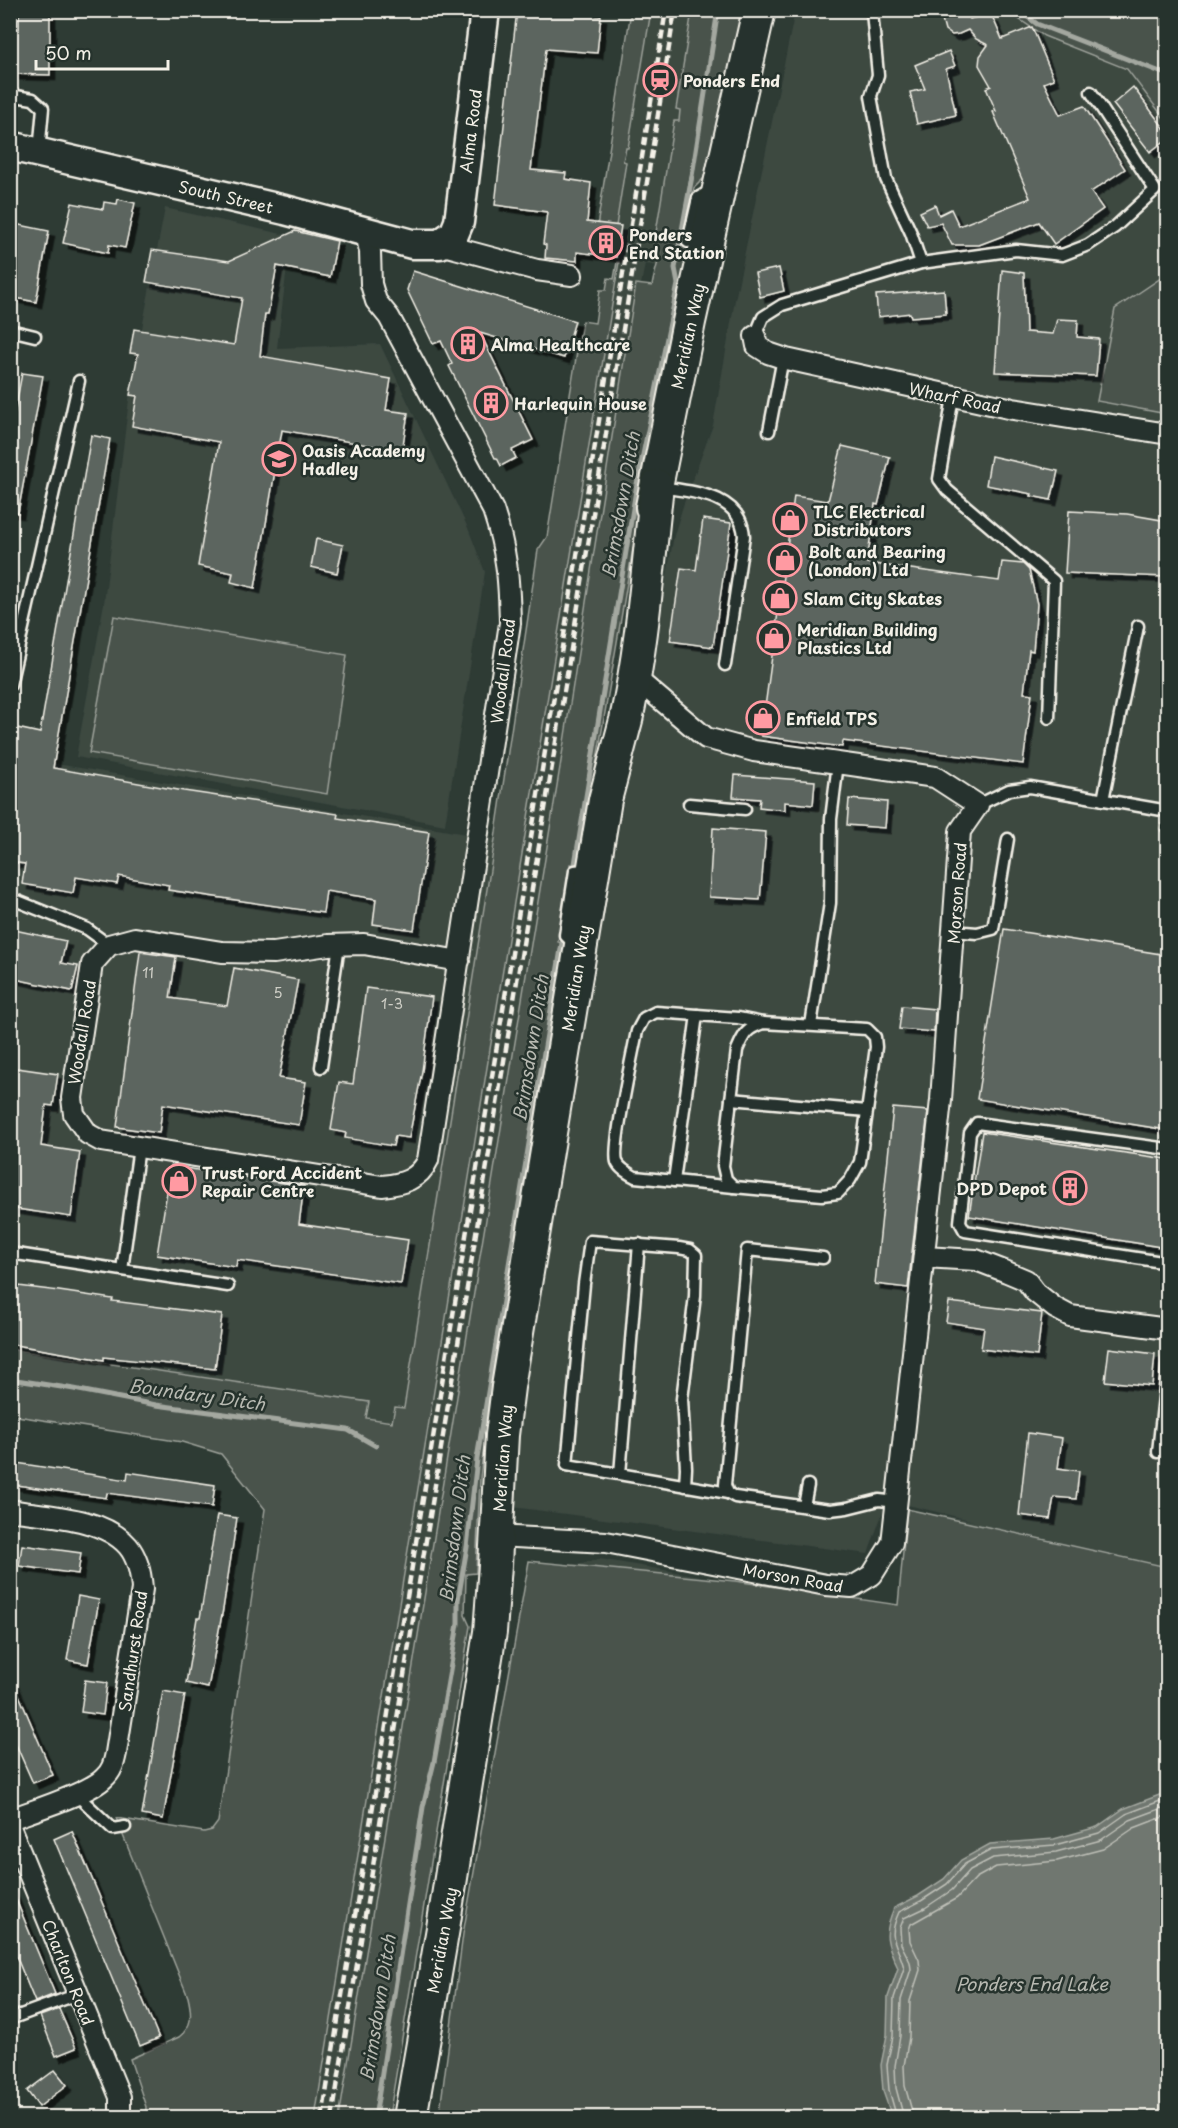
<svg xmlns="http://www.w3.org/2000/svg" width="1178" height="2128" viewBox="0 0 1178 2128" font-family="'Playpen Sans',sans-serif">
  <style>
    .built { fill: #3c4841 }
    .green { fill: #48524c; stroke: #9ea29a; stroke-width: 1.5 }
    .water { fill: #6f7770; stroke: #a4a8a0; stroke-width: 1.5 }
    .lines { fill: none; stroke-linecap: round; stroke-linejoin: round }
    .shore { stroke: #bfc0b8; stroke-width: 1.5 }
    .stream { stroke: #a4a8a0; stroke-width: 5 }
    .building { fill: #5c655e; stroke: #f4f1e8; stroke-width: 1.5; filter: url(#shadow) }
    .lane-casing { stroke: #f4f1e8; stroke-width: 15 }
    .street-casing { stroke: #f4f1e8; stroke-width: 24 }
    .secondary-casing { stroke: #f4f1e8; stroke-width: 33 }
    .primary-casing { stroke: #f4f1e8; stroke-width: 36 }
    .lane { stroke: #26332d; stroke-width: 10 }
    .street { stroke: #26332d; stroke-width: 20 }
    .secondary { stroke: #26332d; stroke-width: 28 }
    .primary { stroke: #26332d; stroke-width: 32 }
    .rail { stroke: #f4f1e8; stroke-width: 4.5; stroke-dasharray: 9 4.5; stroke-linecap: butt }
    .labels { text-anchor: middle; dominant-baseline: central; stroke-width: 5; stroke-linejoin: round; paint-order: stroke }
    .number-label { font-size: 14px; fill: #cecec6 }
    .poi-label { font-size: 16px; font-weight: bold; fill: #f4f1e8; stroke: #26332d; text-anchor: start }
    .street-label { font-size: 16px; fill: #f4f1e8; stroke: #26332d }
    .water-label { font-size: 18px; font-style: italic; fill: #b8bab2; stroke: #26332d }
  </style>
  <defs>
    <filter id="shadow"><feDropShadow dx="5.5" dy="5.5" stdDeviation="0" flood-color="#0009"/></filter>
  </defs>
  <rect width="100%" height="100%" fill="#2e3b34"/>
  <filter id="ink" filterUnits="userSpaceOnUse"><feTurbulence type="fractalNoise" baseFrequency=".0167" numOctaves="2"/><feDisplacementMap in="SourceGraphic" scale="12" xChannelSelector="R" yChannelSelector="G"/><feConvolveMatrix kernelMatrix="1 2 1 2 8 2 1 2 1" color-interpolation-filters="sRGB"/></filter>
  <g filter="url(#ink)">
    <g class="built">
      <path d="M651 11H692L676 108 681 110 679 121H674L653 251 660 252 658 266 645 264 641 285H636L562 755 339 2117 315 2118 619 262 615 261V257L592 254 601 224 615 226 626 162H623L626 147 628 148Z"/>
      <path d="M795 11H1007L1044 36 1127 69 1167 122V274L1115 309 1097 401 1168 415 1167 2117 439 2118 567 1566 600 1559 934 1616 925 1563 929 1513 974 1521 887 1500 868 1554 505 1506 520 1397 638 720 652 658 674 535 684 503 713 425 735 300Z"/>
      <path d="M165 208 291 236 277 348 380 344 468 528 485 572 445 825 76 757 104 603 130 391Z"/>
      <path d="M10 756 495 839 404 1408 393 1422 366 1418 368 1402 11 1349Z"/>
    </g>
    <g class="green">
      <path d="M631 11H651L628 148H626L623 161 626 162 616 226 596 233Z"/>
      <path d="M692 11H746L731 86 704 178 694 188 682 241 693 244 656 413 579 865 570 864 558 942 567 944 485 1437 480 1478 476 1573 466 1574 465 1615 470 1626 389 2117 339 2118 562 755 636 284 652 286C654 274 658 264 660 252L653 251 674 121H679L680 110 676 109Z"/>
      <path d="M1007 11H1167V122L1127 69 1044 36Z"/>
      <path d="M617 262H619L315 2117H145L146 2107 130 2059 179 2037C193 2026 192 2014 188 1997L116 1818 204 1832 212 1830 218 1822 265 1509 221 1454 182 1442 11 1415 10 1349 369 1402 366 1418 392 1422 395 1407 404 1408 495 839 538 550 547 537 582 321 595 323 600 290H606L608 278 614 279Z"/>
      <path d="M1167 274V414L1097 401 1115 309Z"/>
      <path d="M114 616 347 655 327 794 89 753Z"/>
      <path d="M907 1509 1167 1567V2117L439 2118 463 1934 529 1561 735 1581 898 1605Z"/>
    </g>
    <path class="water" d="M1167 1792V2117H892L883 2091 881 2065 887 2035 888 1997 898 1968C886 1943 883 1934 894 1908L918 1896 944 1879 961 1860 990 1844 1054 1839 1097 1827 1123 1809Z"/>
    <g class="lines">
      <g class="shore">
        <path d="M897 2118 889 2090 887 2065 893 2036 894 1998 904 1968C898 1943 886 1941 899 1912L921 1901 947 1884 965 1864 991 1850 1055 1845 1099 1833 1126 1814 1168 1798"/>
        <path d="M904 2118 896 2088 895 2066 900 2036 901 2000 911 1969 910 1962 901 1944 900 1928 904 1918 925 1908 952 1890 970 1870 993 1858 1056 1852 1101 1840 1130 1820 1168 1806"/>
        <path d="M914 2118 905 2086 904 2066 909 2037 910 2001 920 1970 919 1960 910 1941 909 1929 911 1924 957 1898 976 1878 996 1867 1057 1861 1103 1849 1134 1828 1168 1815"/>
      </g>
      <g class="stream">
        <path d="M1019 10 1037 24 1168 75"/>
        <path d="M575 864 637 484 678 284 675 268 692 176 718 10"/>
        <path d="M10 1379 74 1389 156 1405 348 1430 376 1446"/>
        <path d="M375 2118 423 1807 434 1762 458 1624V1600L467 1547 477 1459 562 943"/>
      </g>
    </g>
    <g class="building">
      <path d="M19 10H50V75L10 74V28L19 29Z"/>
      <path d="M517 10H559L601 16 597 53 546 49 531 170 566 173 565 179 591 183 587 222 621 226 616 257 577 252V261L545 258 546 245 543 244 547 212 495 205Z"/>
      <path d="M947 10H964L970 19 985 15 993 18 1002 39 1032 27 1054 79 1044 83 1060 115 1084 106 1125 169 1091 192 1103 209 1054 244 1039 222 979 245H952L941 223 927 226 920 212 935 205 939 215 951 209 959 226 1030 198 993 112 996 111 986 88 991 86 979 65 980 56 988 45 976 39 968 30 959 34 952 35 945 30 942 19Z"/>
      <path d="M949 51 955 66 946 69 956 115 917 124 910 92 925 89 915 65Z"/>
      <path d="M1133 87 1167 132V139L1150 152 1113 104Z"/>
      <path d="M118 199 135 203 125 248 109 245 108 253 63 243 72 203 103 209 104 202 117 204Z"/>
      <path d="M10 223 49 231 36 302 10 297Z"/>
      <path d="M295 231 337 241 330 277 277 266 268 314H265L260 356 391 379 386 410 408 413 402 451 282 430 255 588 231 582 233 573 198 566 219 442 132 426 137 396 130 395 138 354 130 353 134 329 234 345 242 298 146 282 152 250 229 261Z"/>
      <path d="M779 268 784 291 760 297 755 273Z"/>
      <path d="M1002 270 1024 273 1026 332 1053 334 1057 319 1078 320 1077 337 1099 339 1096 376 995 372Z"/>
      <path d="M413 271 575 321 564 358 480 333 533 440 512 450 516 458 501 466 497 458H495L449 366 452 364 441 341 433 344 407 290Z"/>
      <path d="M944 290 946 314 911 317 910 313 878 317 876 295Z"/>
      <path d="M22 373 43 376 18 513 10 512V437Z"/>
      <path d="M91 435 110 439 53 768 184 791 338 814 337 818 429 832 414 930 373 924 376 899 326 891 323 913 168 890 169 885 119 876 117 884 76 877 73 893 22 884 25 864 10 862V768L17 728 40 733Z"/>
      <path d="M842 446 890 457 878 505 875 504 867 563 999 581 1002 562 1023 564 1029 570 1037 604 1033 651 1029 650 1024 693 1032 694 1023 764 843 741 842 747 761 736 794 496 828 501Z"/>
      <path d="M991 456 1058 471 1051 500 1031 496 1032 494 986 485Z"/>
      <path d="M1069 511 1127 514 1167 521V577L1065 573Z"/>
      <path d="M703 519 731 523 713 647 670 641 681 568 696 570Z"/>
      <path d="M316 539 343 545 337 573 311 567Z"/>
      <path d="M735 775 815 781 813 805 785 802V810L759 807 760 799 733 797Z"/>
      <path d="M849 799 887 802 885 828 847 825Z"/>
      <path d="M713 828 766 832 760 900 709 897Z"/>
      <path d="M10 929 66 941 61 963 78 966 72 991 10 978Z"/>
      <path d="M1004 929 1167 955V1130L977 1099Z"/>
      <path d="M140 952 176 957 170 998 227 1006 234 968 298 980 279 1078 306 1082 299 1125 163 1104 159 1133 117 1127Z"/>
      <path d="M366 988 432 997 422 1071 409 1138 395 1136 393 1146 345 1138 346 1133 331 1130 339 1082 353 1084Z"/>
      <path d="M902 1006 935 1009 934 1032 899 1029Z"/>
      <path d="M10 1067 58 1074 53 1106 46 1105 41 1146 80 1152 71 1217 10 1208Z"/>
      <path d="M893 1108 928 1111 908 1288 875 1284Z"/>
      <path d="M982 1132 1167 1159V1248L969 1216Z"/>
      <path d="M171 1166 304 1186 299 1224 408 1240 401 1284 237 1260 236 1267 157 1255Z"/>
      <path d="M10 1285 59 1291 113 1299 112 1301 222 1315 215 1369 104 1357V1360L10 1344Z"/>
      <path d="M949 1302 1042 1313 1037 1356 981 1349 984 1328 946 1322Z"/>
      <path d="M1109 1348 1155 1354 1152 1386 1105 1381Z"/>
      <path d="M1028 1433 1062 1438 1058 1468 1079 1471 1076 1499 1054 1497 1050 1519 1019 1515Z"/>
      <path d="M10 1462 127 1480 128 1472 215 1485 212 1507 107 1493 106 1498 10 1484Z"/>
      <path d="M217 1515 237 1518 223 1609 208 1688 186 1683 197 1618H200Z"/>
      <path d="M22 1545 81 1553 78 1574 19 1566Z"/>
      <path d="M78 1596 99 1600 88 1664 67 1660Z"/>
      <path d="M10 1674 53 1775 33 1783 10 1731Z"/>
      <path d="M85 1680 107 1683 103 1715 81 1712Z"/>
      <path d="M163 1691 185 1695 163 1819 142 1815Z"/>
      <path d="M72 1831 159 2038 140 2046 54 1839Z"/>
      <path d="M10 1885 55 1994 35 2002 10 1941Z"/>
      <path d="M59 2009 76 2048 56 2056 40 2016Z"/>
      <path d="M55 2070 67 2085 39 2107 27 2091Z"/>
    </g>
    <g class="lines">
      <defs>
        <g id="lane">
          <path d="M872 12 878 75 871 96 886 179 911 233 921 263"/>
          <path d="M10 95 33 99 43 108 39 152"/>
          <path d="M688 242 698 198 706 193 714 195"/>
          <path d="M10 330 35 336"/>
          <path d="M755 336 763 317 782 305 921 263 1016 250 1062 255 1088 245 1115 227 1155 190 1091 92"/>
          <path d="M953 397 939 479 947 490 1054 581 1049 718"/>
          <path d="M769 431 783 358"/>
          <path d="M660 487C693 492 741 494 744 536L725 665"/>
          <path d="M10 685 79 381"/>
          <path d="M1103 800 1138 626"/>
          <path d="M689 804 745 809"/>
          <path d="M978 805 1009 790 1030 787 1168 811"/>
          <path d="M1167 828 1168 825"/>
          <path d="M10 898 87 929 109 945"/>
          <path d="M953 931 977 933 993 929 1008 839"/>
          <path d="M576 946 565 935 575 871 590 869"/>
          <path d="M763 1023 867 1029 875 1037 876 1047 860 1162 850 1180 838 1193 822 1195 734 1187 726 1179 723 1166 737 1050C744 1034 746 1029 763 1023Z"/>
          <path d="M811 1025 830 903 831 819 838 763"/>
          <path d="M321 1067 339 945"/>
          <path d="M731 1099 867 1111"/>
          <path d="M1168 1149 977 1123 970 1133 960 1222 965 1231 1168 1263"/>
          <path d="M674 1181 697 1015"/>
          <path d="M734 1187 635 1177C628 1173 620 1169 617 1162 612 1147 633 1052 637 1031L644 1018 656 1012 738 1018 763 1023"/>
          <path d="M10 1253 228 1286"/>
          <path d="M823 1258 747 1250 725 1485 728 1493 735 1497 830 1510 847 1508 879 1500 897 1502"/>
          <path d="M122 1270 139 1147"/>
          <path d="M1158 1452 1168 1359"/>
          <path d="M620 1474 639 1244"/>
          <path d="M685 1486 686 1468 682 1399 695 1296 696 1255 690 1250 679 1248 590 1241 584 1284 567 1465 728 1493"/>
          <path d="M804 1506 808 1485"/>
          <path d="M76 1794 113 1829 125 1827"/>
          <path d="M10 2019 78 1994"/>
        </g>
        <g id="street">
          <path d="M366 232 370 252 371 284 376 301 389 317 493 510C507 552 509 579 510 623L428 1160C419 1180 402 1184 382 1186L101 1141 88 1134 74 1114 72 1098 92 964 109 945 135 938 222 952 274 953 328 945 364 944 459 961"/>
          <path d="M440 244 537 270 572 275"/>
          <path d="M755 336 757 346 768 353 786 359 1013 409 1168 434"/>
          <path d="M924 1257 976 1260 1007 1272 1026 1280 1035 1292 1055 1308 1070 1316 1168 1329"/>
          <path d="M10 1510C46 1516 103 1517 128 1546 138 1558 141 1574 142 1589L116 1753C114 1763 112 1771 104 1778 90 1793 32 1811 10 1819"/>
          <path d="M496 1536 606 1542 826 1585 852 1587 872 1575 892 1543 941 1100 960 831 978 805 935 777 754 751 706 738 633 676"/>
          <path d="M10 1827 120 2097V2118"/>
        </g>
        <path id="secondary" d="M10 146 285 210 412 244H440L454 234 459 222 485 10"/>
        <g id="primary">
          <path d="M652 507 689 322 759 10"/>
          <path d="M410 2118 443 1928 490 1632 495 1565 502 1435 508 1387 605 800C612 773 619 747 626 720 643 643 648 564 657 486"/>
        </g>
      </defs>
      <use href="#lane" class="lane-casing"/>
      <use href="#street" class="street-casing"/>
      <use href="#secondary" class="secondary-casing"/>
      <use href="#primary" class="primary-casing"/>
      <use href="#lane" class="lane"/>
      <use href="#street" class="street"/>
      <use href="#secondary" class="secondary"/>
      <use href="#primary" class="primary"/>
      <g class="rail">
        <path d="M322 2118 666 10"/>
        <path d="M332 2118 675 10"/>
      </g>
    </g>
  </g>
  <defs>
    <symbol id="station-ring" viewBox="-11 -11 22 22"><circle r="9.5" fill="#26332d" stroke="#ff9aa2" stroke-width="1.5"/><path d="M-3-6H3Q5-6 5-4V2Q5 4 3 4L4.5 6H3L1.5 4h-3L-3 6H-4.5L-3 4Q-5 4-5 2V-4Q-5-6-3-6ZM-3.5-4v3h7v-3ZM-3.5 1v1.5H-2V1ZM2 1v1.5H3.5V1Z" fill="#ff9aa2"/></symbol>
    <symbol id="building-ring" viewBox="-11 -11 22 22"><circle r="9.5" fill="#26332d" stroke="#ff9aa2" stroke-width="1.5"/><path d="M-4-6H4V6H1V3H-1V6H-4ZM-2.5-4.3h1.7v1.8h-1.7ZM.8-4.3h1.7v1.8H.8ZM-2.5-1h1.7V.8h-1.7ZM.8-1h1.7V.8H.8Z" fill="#ff9aa2"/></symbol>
    <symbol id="school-ring" viewBox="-11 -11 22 22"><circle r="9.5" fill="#26332d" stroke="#ff9aa2" stroke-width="1.5"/><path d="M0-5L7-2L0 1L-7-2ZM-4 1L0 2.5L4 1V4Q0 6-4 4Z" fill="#ff9aa2"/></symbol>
    <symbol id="shop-ring" viewBox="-11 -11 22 22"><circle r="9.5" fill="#26332d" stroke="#ff9aa2" stroke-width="1.5"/><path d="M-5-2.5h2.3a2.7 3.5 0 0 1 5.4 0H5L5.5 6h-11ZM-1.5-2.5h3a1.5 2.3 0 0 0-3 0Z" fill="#ff9aa2"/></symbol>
  </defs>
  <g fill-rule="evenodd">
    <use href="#station-ring" x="641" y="61" width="38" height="38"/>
    <use href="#building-ring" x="587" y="224" width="38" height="38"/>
    <use href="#building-ring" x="449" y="325" width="38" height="38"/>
    <use href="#building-ring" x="472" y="384" width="38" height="38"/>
    <use href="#school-ring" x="260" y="440" width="38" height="38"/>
    <use href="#shop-ring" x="771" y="501" width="38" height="38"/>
    <use href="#shop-ring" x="766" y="541" width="38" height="38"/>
    <use href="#shop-ring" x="761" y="579" width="38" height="38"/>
    <use href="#shop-ring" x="755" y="619" width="38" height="38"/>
    <use href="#shop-ring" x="744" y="699" width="38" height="38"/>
    <use href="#shop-ring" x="160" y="1162" width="38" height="38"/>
    <use href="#building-ring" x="1051" y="1169" width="38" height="38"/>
  </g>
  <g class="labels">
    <g class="number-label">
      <text x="148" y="972">11</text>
      <text x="278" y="992">5</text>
      <text x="392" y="1003">1-3</text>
    </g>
    <g class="poi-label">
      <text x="683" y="80">Ponders End</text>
      <text x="629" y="234">Ponders<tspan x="629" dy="18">End Station</tspan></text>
      <text x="491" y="344">Alma Healthcare</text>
      <text x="514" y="403">Harlequin House</text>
      <text x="302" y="450">Oasis Academy<tspan x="302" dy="18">Hadley</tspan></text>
      <text x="813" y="511">TLC Electrical<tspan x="813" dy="18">Distributors</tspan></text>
      <text x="808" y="551">Bolt and Bearing<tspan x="808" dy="18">(London) Ltd</tspan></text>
      <text x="803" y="598">Slam City Skates</text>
      <text x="797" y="629">Meridian Building<tspan x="797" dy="18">Plastics Ltd</tspan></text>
      <text x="786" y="718">Enfield TPS</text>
      <text x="202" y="1172">Trust Ford Accident<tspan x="202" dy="18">Repair Centre</tspan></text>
      <text x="1047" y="1188" text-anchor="end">DPD Depot</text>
    </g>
    <g class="street-label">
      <text transform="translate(470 131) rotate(-83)">Alma Road</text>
      <text transform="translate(226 196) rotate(13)">South Street</text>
      <text transform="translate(687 336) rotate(-78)">Meridian Way</text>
      <text transform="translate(955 397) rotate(12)">Wharf Road</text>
      <text transform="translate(502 671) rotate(-83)">Woodall Road</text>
      <text transform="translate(956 893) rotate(-86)">Morson Road</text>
      <text transform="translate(575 978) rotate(-81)">Meridian Way</text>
      <text transform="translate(81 1032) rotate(-81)">Woodall Road</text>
      <text transform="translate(502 1458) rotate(-86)">Meridian Way</text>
      <text transform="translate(793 1577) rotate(10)">Morson Road</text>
      <text transform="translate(132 1651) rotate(-82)">Sandhurst Road</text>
      <text transform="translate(441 1940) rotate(-80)">Meridian Way</text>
      <text transform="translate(69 1972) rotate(68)">Charlton Road</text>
    </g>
    <g class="water-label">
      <text transform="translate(620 505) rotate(-80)">Brimsdown Ditch</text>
      <text transform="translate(530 1048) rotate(-81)">Brimsdown Ditch</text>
      <text transform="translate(197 1394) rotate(8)">Boundary Ditch</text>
      <text transform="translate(454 1529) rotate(-83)">Brimsdown Ditch</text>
      <text x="1032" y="1983">Ponders End Lake</text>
      <text transform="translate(377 2008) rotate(-81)">Brimsdown Ditch</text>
    </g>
  </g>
  <rect width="1178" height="2128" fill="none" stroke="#26332d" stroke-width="36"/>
  <rect x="18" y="18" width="1142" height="2092" fill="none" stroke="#f4f1e8" stroke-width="2" filter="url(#ink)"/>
  <path d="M36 60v9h132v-9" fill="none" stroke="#f4f1e8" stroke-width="3"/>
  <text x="45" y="60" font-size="18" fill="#f4f1e8" stroke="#26332d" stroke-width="4.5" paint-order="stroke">50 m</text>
</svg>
